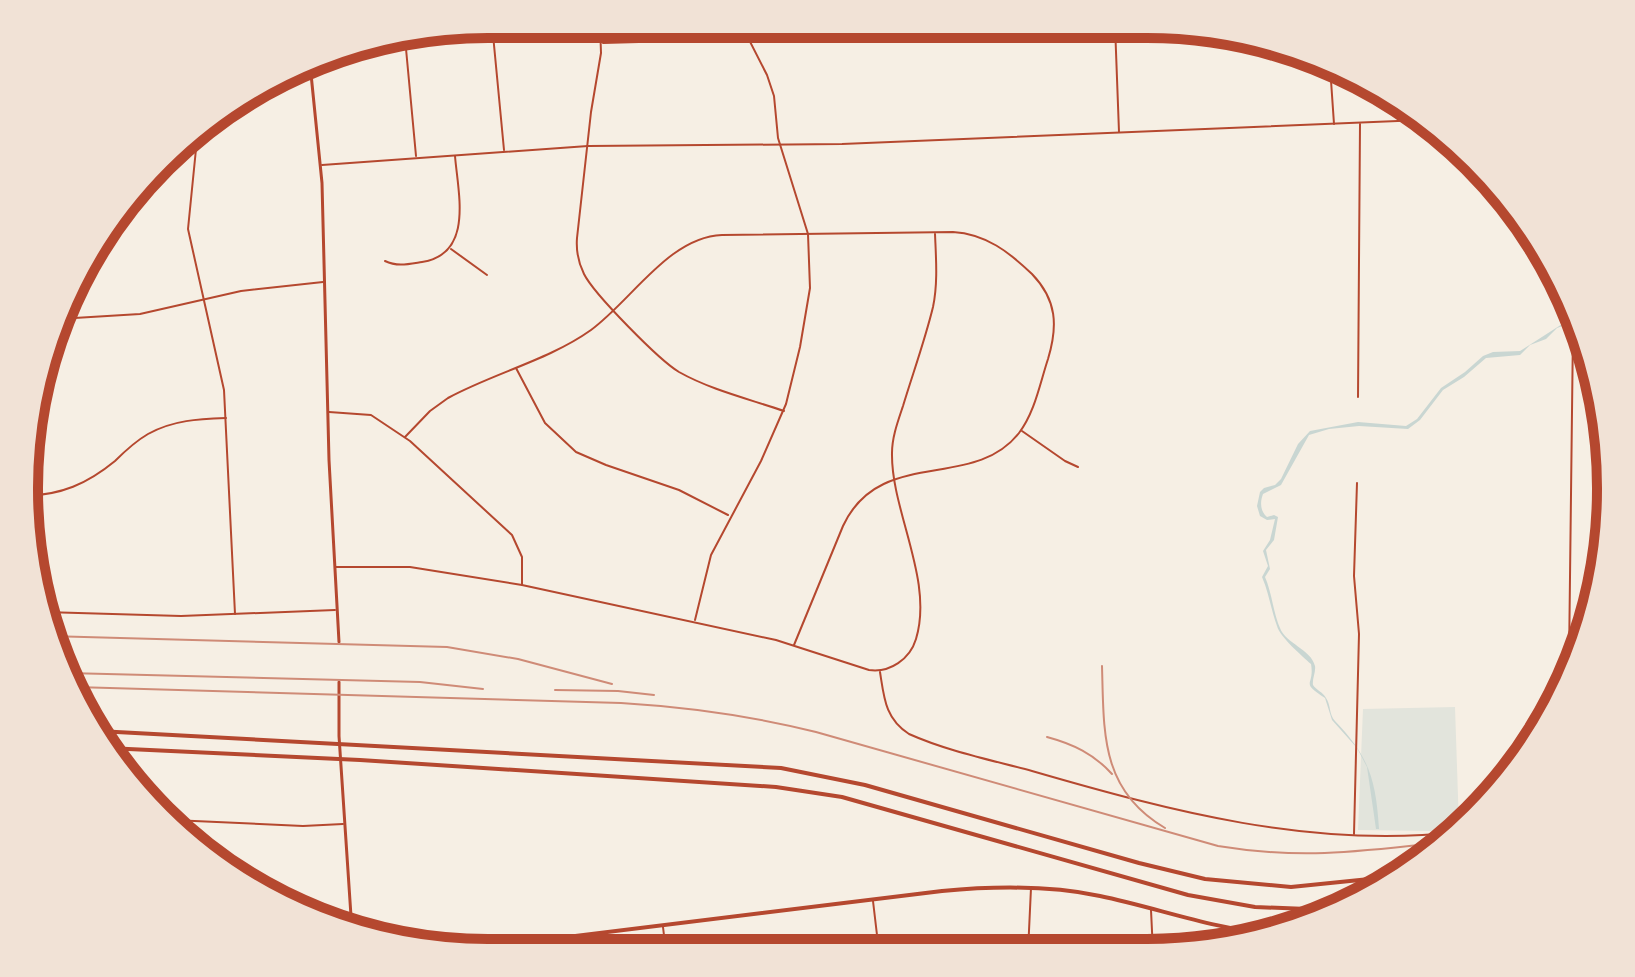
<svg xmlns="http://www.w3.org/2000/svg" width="1635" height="977" viewBox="0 0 1635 977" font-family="'Open Sans',sans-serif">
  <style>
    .green { fill: #e2e4dc }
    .water { fill: #c9d6d2 }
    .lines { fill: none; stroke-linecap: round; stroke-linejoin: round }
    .minor { stroke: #b5482f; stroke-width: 2 }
    .tertiary { stroke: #b5482f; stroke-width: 3 }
    .primary { stroke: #b5482f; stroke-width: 4 }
    .motorway { stroke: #b5482f; stroke-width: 4 }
    .rail { stroke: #cf8b77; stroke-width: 2 }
    .rim { fill: none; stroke: #b5482f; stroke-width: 10 }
  </style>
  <rect width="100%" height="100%" fill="#f6efe4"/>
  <path class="green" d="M1455 707 1459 826 1431 831 1358 830 1363 709Z"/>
  <path class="water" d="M1570 319 1571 323 1557 328 1546 339 1530 345 1520 355 1486 358 1464 377 1443 390 1420 420 1408 429 1359 426 1329 429 1309 435 1281 485 1263 494C1260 502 1260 511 1267 517L1274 515 1278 517 1274 540 1266 550 1270 569 1265 577C1272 593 1273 612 1280 628 1286 644 1311 649 1315 666 1316 672 1312 679 1313 685 1316 690 1323 692 1326 698 1331 705 1329 715 1335 721 1369 756 1376 780 1379 829H1376L1367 767 1357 748 1332 720 1325 698C1299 681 1315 687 1311 664 1302 656 1280 637 1277 626 1271 610 1269 593 1262 577L1268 566 1263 551 1270 540 1275 519 1267 520 1260 516 1257 506 1260 492 1264 488 1275 485 1281 479 1298 444 1310 431 1358 422 1406 426 1417 419 1441 388 1465 372 1483 356 1493 352 1520 351Z"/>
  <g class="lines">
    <g class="minor">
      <path d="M492 24 504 150"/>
      <path d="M600 24 601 53 591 112 577 238C576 251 578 262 584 274 594 294 659 360 679 372 711 390 749 399 784 411"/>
      <path d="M914 25 926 38"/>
      <path d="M1115 25 1119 132"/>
      <path d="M1023 29 1114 27"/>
      <path d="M405 38 416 156"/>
      <path d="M603 43 711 40 743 30"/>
      <path d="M1330 66 1334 124"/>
      <path d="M198 129 188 229 224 390 235 614"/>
      <path d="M184 143 195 144"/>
      <path d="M322 165 588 146 842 144 1422 120"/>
      <path d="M451 249 487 275"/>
      <path d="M385 261C397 267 409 264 422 262 474 254 458 193 455 156"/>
      <path d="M58 319 140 314 241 291 323 282"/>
      <path d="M516 368 545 423 576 452 606 465 679 490 728 515"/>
      <path d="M1358 397 1360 124"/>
      <path d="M329 412 371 415 410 441 512 535 522 557V585"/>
      <path d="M1022 431 1065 461 1078 467"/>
      <path d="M405 437 430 411 448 398C494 373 549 360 591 330 632 300 669 237 722 235L953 232C986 234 1009 252 1032 274 1057 300 1058 326 1048 359 1040 383 1035 412 1019 433 973 492 880 446 843 526L794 645"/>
      <path d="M25 496C61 495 87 484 115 461 125 451 136 441 148 434 173 420 199 419 226 418"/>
      <path d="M336 567H410L522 585 776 640 869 670C890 673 910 659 916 639 934 580 891 511 892 453 892 437 898 421 903 406 913 373 925 340 933 307 938 283 936 258 935 234"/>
      <path d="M44 612 181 616 335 610"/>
      <path d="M695 620 711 555 761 461 786 404 800 347 810 288 808 234 778 138 774 96 767 75 741 24"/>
      <path d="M1569 660 1573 329"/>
      <path d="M880 672C884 697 885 719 909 734 947 751 991 760 1032 771 1170 811 1313 849 1458 832"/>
      <path d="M172 820 303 826 343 824"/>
      <path d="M1354 834 1359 634 1354 576 1357 483"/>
      <path d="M873 901 879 952"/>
      <path d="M1151 910 1153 952"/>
      <path d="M663 927 666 952"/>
      <path d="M538 943V952"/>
      <path d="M1028 952 1031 888"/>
    </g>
    <g class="tertiary">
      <path d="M310 64 322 183 329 460 339 642"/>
      <path d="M339 682V736L352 931"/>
    </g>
    <path class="primary" d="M452 951 942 891C995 886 1048 885 1100 896 1158 908 1213 929 1273 934"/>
    <g class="motorway">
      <path d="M98 731 781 768 865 785 1139 863 1205 879 1291 887 1399 876"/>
      <path d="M107 748 360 760 776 787 842 797 1188 895 1255 907 1333 910"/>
    </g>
    <g class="rail">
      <path d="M48 636 447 647 518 659 612 684"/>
      <path d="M1102 666C1104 732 1100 790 1165 828"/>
      <path d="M67 673 420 682 483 689"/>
      <path d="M75 687 621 703C687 707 752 716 816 732L1218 846C1302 860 1365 851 1447 842"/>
      <path d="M555 690 618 691 654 695"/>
      <path d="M1047 737C1073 744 1094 754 1112 774"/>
    </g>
  </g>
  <path d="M0 0H1635V977H0ZM488 38H1147A450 450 0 0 1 1597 488V489A450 450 0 0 1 1147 939H488A450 450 0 0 1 38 489V488A450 450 0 0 1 488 38Z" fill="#f1e2d6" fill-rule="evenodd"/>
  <path class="rim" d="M488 38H1147A450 450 0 0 1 1597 488V489A450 450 0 0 1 1147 939H488A450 450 0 0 1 38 489V488A450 450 0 0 1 488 38Z"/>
</svg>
